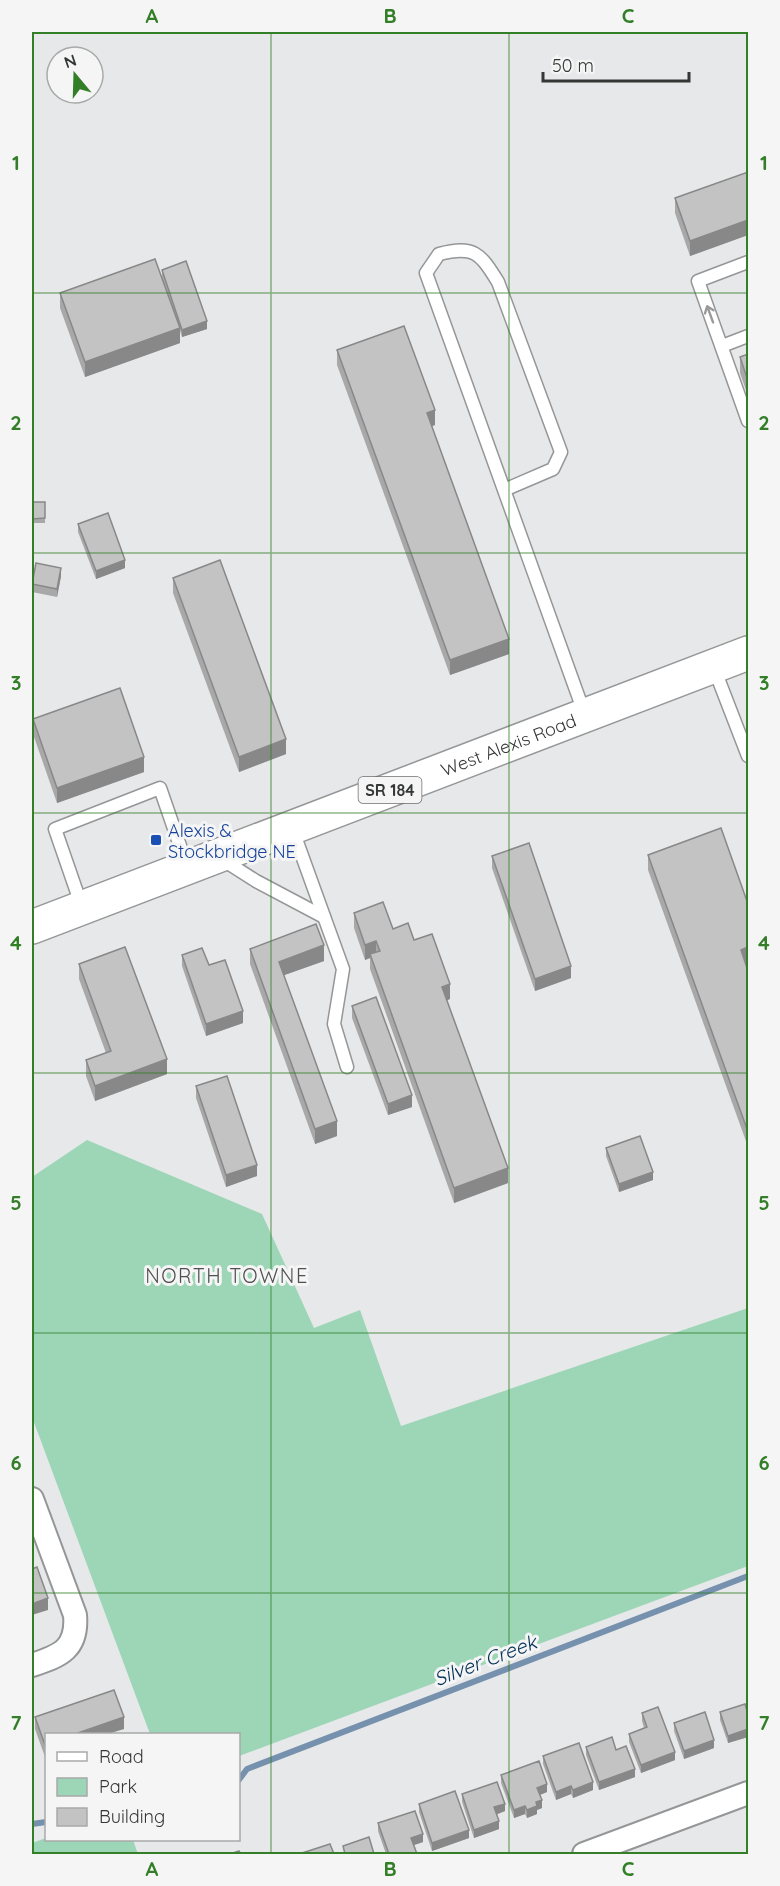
<svg xmlns="http://www.w3.org/2000/svg" width="780" height="1886" viewBox="0 0 780 1886" font-family="Quicksand,sans-serif">
  <style>
    .green { fill: #9cd6b7 }
    .lines { fill: none; stroke-linecap: round; stroke-linejoin: round }
    .stream { stroke: #7591ae; stroke-width: 6 }
    .service-casing { stroke: #959697; stroke-width: 15 }
    .minor-casing { stroke: #959697; stroke-width: 26 }
    .primary-casing { stroke: #959697; stroke-width: 36 }
    .service { stroke: #fff; stroke-width: 12 }
    .minor { stroke: #fff; stroke-width: 22 }
    .primary { stroke: #fff; stroke-width: 33 }
    .wall { fill: #a8a8a9 }
    .shaded-wall { fill: #888889 }
    .building { fill: #c3c3c4; stroke: #888889; stroke-width: 1.5 }
    .oneway { stroke: #9a9a9a }
    .grid { fill: none; stroke: #327f28; stroke-width: 1.5; stroke-opacity: 0.55 }
    .transit-dot { fill: #1a4fb4; stroke: #f5f5f6; stroke-width: 2 }
    .labels { text-anchor: middle; dominant-baseline: central; stroke-width: 6; stroke-linejoin: round; paint-order: stroke }
    .shield { fill: #f5f5f6; stroke: #6f6f70; stroke-width: 1.5 }
    .shield-label { font-size: 16px; font-weight: bold; fill: #353636 }
    .street-label { font-size: 18px; fill: #353636; stroke: #f5f5f6 }
    .transit-label { font-size: 18px; fill: #164399; stroke: #f5f5f6; text-anchor: start }
    .neighbourhood-label { font-size: 20px; letter-spacing: 1.5px; fill: #505051; stroke: #f5f5f6 }
    .water-label { font-size: 20px; font-style: italic; fill: #023056; stroke: #f5f5f6 }
    .neatline { fill: none; stroke: #327f28; stroke-width: 2 }
    .grid-label { font-size: 20px; text-anchor: middle; font-weight: bold; fill: #327f28 }
  </style>
  <rect width="100%" height="100%" fill="#e7e8e9"/>
  <g class="green">
    <path d="M87 1140 262 1214 314 1328 360 1310 401 1426 748 1308V1566L239 1756 238 1734H150L32 1417V1177Z"/>
    <path d="M46 1838 133 1840 138 1854H32V1843Z"/>
  </g>
  <g class="lines">
    <g class="stream">
      <path d="M238 1781 247 1769 748 1576"/>
      <path d="M32 1824 46 1822"/>
    </g>
    <defs>
      <g id="service">
        <path d="M748 262 698 281 748 421"/>
        <path d="M722 346 748 336"/>
        <path d="M504 490 553 469 561 452 498 282C480 253 474 245 439 254L426 273 585 715"/>
        <path d="M714 668 748 756"/>
        <path d="M292 828 343 969 334 1024 347 1067"/>
        <path d="M223 860 256 881 324 917"/>
        <path d="M82 907 55 829 160 788 187 866"/>
      </g>
      <g id="minor">
        <path d="M32 1499 75 1615C78 1649 60 1656 32 1665"/>
        <path d="M584 1854 748 1793"/>
      </g>
      <g id="primary">
        <path id="s1" d="M32 927 748 653"/>
      </g>
    </defs>
    <use href="#service" class="service-casing"/>
    <use href="#minor" class="minor-casing"/>
    <use href="#primary" class="primary-casing"/>
    <use href="#service" class="service"/>
    <use href="#minor" class="minor"/>
    <use href="#primary" class="primary"/>
  </g>
  <g class="wall">
    <path d="M748 172V235L690 256 675 213V198Z"/>
    <path d="M162 270 207 329 182 337 180 331V343L85 377 60 308V293L162 277Z"/>
    <path d="M337 350 435 425 432 426 509 654 450 675 337 365Z"/>
    <path d="M748 354V396L740 373V357Z"/>
    <rect x="32" y="502" width="13" height="21"/>
    <path d="M78 524 125 568 96 579 78 532Z"/>
    <path d="M61 576 57 597 32 592V584Z"/>
    <path d="M173 578 286 754 239 772 173 593Z"/>
    <path d="M33 719 144 772 57 803 33 734Z"/>
    <path d="M648 855 746 963 748 971V1144H747L648 870Z"/>
    <path d="M492 856 571 978 535 991 492 868Z"/>
    <path d="M354 913 393 929 414 940 450 999 447 1000 508 1183 454 1203 370 969V958L365 960 354 928Z"/>
    <path d="M250 949 324 961 284 975 337 1136 315 1144 250 964Z"/>
    <path d="M182 955 209 965 243 1023 206 1036 182 966Z"/>
    <path d="M79 964 167 1074 95 1101 86 1076V1060L106 1053 79 979Z"/>
    <path d="M352 1006 412 1107 388 1115 352 1018Z"/>
    <path d="M196 1086 257 1176 226 1187 196 1098Z"/>
    <path d="M606 1148 653 1180 619 1192 606 1156Z"/>
    <path d="M720 1712 748 1714V1737L728 1743 720 1720Z"/>
    <path d="M642 1713 675 1760 641 1773 629 1742V1734L644 1728 642 1721Z"/>
    <path d="M35 1717 124 1729 46 1734V1756L45 1757 35 1729Z"/>
    <path d="M674 1723 714 1748 684 1759 674 1731Z"/>
    <path d="M586 1747 616 1750 635 1777 599 1790 586 1755Z"/>
    <path d="M543 1756 593 1790 573 1798 571 1794 556 1800 543 1764Z"/>
    <path d="M501 1775 547 1792 540 1795 542 1808 537 1810V1814L527 1818 525 1814 514 1818 501 1783Z"/>
    <path d="M462 1794 505 1811 496 1815 499 1829 474 1838 462 1802Z"/>
    <path d="M419 1804 469 1838 432 1851 419 1812Z"/>
    <path d="M378 1823 423 1842 414 1845 417 1854H386L378 1831Z"/>
  </g>
  <g class="shaded-wall">
    <path d="M748 220V235L690 256V241Z"/>
    <path d="M207 321V329L182 337V330Z"/>
    <path d="M180 328V343L85 377V362Z"/>
    <path d="M435 410V425L427 428V413Z"/>
    <path d="M125 560V568L96 579V571Z"/>
    <path d="M61 568V576L57 597V589Z"/>
    <path d="M509 639V654L450 675V660Z"/>
    <path d="M286 739V754L239 772V757Z"/>
    <path d="M144 757V772L57 803V788Z"/>
    <path d="M376 941V956L370 954V958L365 960V945Z"/>
    <path d="M324 945V961L279 977V962Z"/>
    <path d="M748 947V962L741 965V950Z"/>
    <path d="M571 966V978L535 991V979Z"/>
    <path d="M450 984V999L442 1002V987Z"/>
    <path d="M243 1011V1023L206 1036V1024Z"/>
    <path d="M167 1059V1074L95 1101V1086Z"/>
    <path d="M412 1095V1107L388 1115V1104Z"/>
    <path d="M337 1121V1136L315 1144V1129Z"/>
    <rect x="747" y="1129" width="1" height="15"/>
    <path d="M257 1165V1176L226 1187V1175Z"/>
    <path d="M508 1168V1183L454 1203V1188Z"/>
    <path d="M653 1172V1180L619 1192V1184Z"/>
    <path d="M48 1598V1610L32 1615V1604Z"/>
    <path d="M124 1717V1729L108 1734H75Z"/>
    <path d="M748 1729V1737L728 1743V1736Z"/>
    <path d="M714 1740V1748L684 1759V1751Z"/>
    <path d="M46 1744V1756L45 1757V1745Z"/>
    <path d="M675 1752V1760L641 1773V1765Z"/>
    <path d="M635 1769V1777L599 1790V1782Z"/>
    <path d="M593 1782V1790L573 1798V1790Z"/>
    <path d="M547 1784V1792L537 1796V1788Z"/>
    <path d="M571 1786V1794L556 1800V1792Z"/>
    <path d="M542 1800V1808L537 1810V1814L527 1818V1810L536 1802Z"/>
    <path d="M505 1804V1811L494 1815V1807Z"/>
    <path d="M525 1806V1814L514 1818V1810Z"/>
    <path d="M499 1821V1829L474 1838V1830Z"/>
    <path d="M469 1830V1838L432 1851V1843Z"/>
    <path d="M423 1834V1842L411 1846V1838Z"/>
  </g>
  <g class="building">
    <path d="M748 172V220L690 241 675 198Z"/>
    <path d="M155 259 180 328 85 362 60 293Z"/>
    <path d="M186 261 207 321 182 330 162 270Z"/>
    <path d="M404 326 435 410 427 413 509 639 450 660 337 350Z"/>
    <path d="M748 354V381L740 357Z"/>
    <path d="M32 502H45V518L32 519Z"/>
    <path d="M108 513 125 560 96 571 78 524Z"/>
    <path d="M220 560 286 739 239 757 173 578Z"/>
    <path d="M36 563 61 568 57 589 32 584Z"/>
    <path d="M120 688 144 757 57 788 33 719Z"/>
    <path d="M721 828 748 904V947L741 950 748 971V1129H747L648 855Z"/>
    <path d="M529 843 571 966 535 979 492 856Z"/>
    <path d="M383 902 393 929 408 923 414 940 432 934 450 984 442 987 508 1168 454 1188 370 954 380 951 376 941 365 945 354 913Z"/>
    <path d="M316 924 324 945 279 962 337 1121 315 1129 250 949Z"/>
    <path d="M125 947 167 1059 95 1086 86 1060 111 1051 79 964Z"/>
    <path d="M202 948 209 965 225 960 243 1011 206 1024 182 955Z"/>
    <path d="M376 997 412 1095 388 1104 352 1006Z"/>
    <path d="M227 1076 257 1165 226 1175 196 1086Z"/>
    <path d="M640 1136 653 1172 619 1184 606 1148Z"/>
    <path d="M37 1567 48 1598 32 1604V1569Z"/>
    <path d="M114 1690 124 1717 75 1734H46V1744L45 1745 35 1717Z"/>
    <path d="M745 1704 748 1714V1729L728 1736 720 1712Z"/>
    <path d="M658 1707 675 1752 641 1765 629 1734 647 1727 642 1713Z"/>
    <path d="M705 1712 714 1740 684 1751 674 1723Z"/>
    <path d="M612 1737 616 1750 626 1746 635 1769 599 1782 586 1747Z"/>
    <path d="M579 1743 593 1782 573 1790 571 1786 556 1792 543 1756Z"/>
    <path d="M539 1761 547 1784 537 1788 542 1800 536 1802 537 1806 527 1810 525 1806 514 1810 501 1775Z"/>
    <path d="M497 1782 505 1804 494 1807 499 1821 474 1830 462 1794Z"/>
    <path d="M455 1791 469 1830 432 1843 419 1804Z"/>
    <path d="M415 1811 423 1834 411 1838 417 1854H403L402 1853 398 1854H389L378 1823Z"/>
    <path d="M369 1837 374 1854H345L343 1846Z"/>
    <path d="M330 1844 334 1854H299Z"/>
    <path d="M239 1851 241 1854H230Z"/>
  </g>
  <defs><path id="oneway-shaft" d="M-6 0H5M1.5-3L5.5 0L1.5 3" fill="none" stroke-width="1.6" stroke-linecap="round" stroke-linejoin="round" transform="scale(1.5)"/></defs>
  <use class="oneway" href="#oneway-shaft" transform="translate(710 314) rotate(-110)"/>
  <path class="grid" d="M271 32V1854M509 32V1854M32 293H748M32 553H748M32 813H748M32 1073H748M32 1333H748M32 1593H748"/>
  <rect class="transit-dot" x="150" y="834" width="12" height="12" rx="3"/>
  <g class="labels">
    <rect class="shield" x="358.5" y="777" width="63" height="26" rx="4.5"/>
    <g class="shield-label">
      <text x="390" y="790">SR 184</text>
    </g>
    <g class="street-label">
      <text stroke="none"><textPath href="#s1" startOffset="510">West Alexis Road</textPath></text>
    </g>
    <g class="transit-label">
      <text x="168" y="830">Alexis &amp;<tspan x="168" dy="21">Stockbridge NE</tspan></text>
    </g>
    <g class="neighbourhood-label">
      <text x="227" y="1275">NORTH TOWNE</text>
    </g>
    <g class="water-label">
      <text transform="translate(485 1660) rotate(-21)">Silver Creek</text>
    </g>
  </g>
  <rect width="780" height="1886" fill="none" stroke="#f5f5f6" stroke-width="66"/>
  <rect x="45" y="1733" width="195" height="108" fill="#f5f5f6" stroke="#a8a9a9" stroke-width="1.5"/>
  <rect x="57" y="1752" width="30" height="9" fill="#ffffff" stroke="#a8a9a9" stroke-width="1.5"/>
  <text x="99" y="1763" font-size="18" fill="#353636">Road</text>
  <rect x="57" y="1778" width="30" height="18" fill="#9cd6b7" stroke="#a8a9a9" stroke-width="1.5"/>
  <text x="99" y="1793" font-size="18" fill="#353636">Park</text>
  <rect x="57" y="1808" width="30" height="18" fill="#c3c3c4" stroke="#a8a9a9" stroke-width="1.5"/>
  <text x="99" y="1823" font-size="18" fill="#353636">Building</text>
  <g transform="translate(75 75) rotate(341)"><circle r="28" fill="#f5f5f6" stroke="#a8a9a9" stroke-width="1.5"/>
  <path d="M0-4.5L10 22L0 15L-10 22Z" fill="#327f28"/>
  <text y="-9" font-size="16" font-weight="bold" text-anchor="middle" fill="#353636">N</text>
  </g>
  <path d="M543 72v9h146v-9" fill="none" stroke="#353636" stroke-width="3"/>
  <text x="552" y="72" font-size="18" fill="#353636" stroke="#f5f5f6" stroke-width="4.5" paint-order="stroke">50 m</text>
  <rect x="33" y="33" width="714" height="1820" class="neatline"/>
  <g class="grid-label">
    <text x="152" y="23">A</text>
    <text x="390" y="23">B</text>
    <text x="628" y="23">C</text>
    <text x="16" y="170">1</text>
    <text x="764" y="170">1</text>
    <text x="16" y="430">2</text>
    <text x="764" y="430">2</text>
    <text x="16" y="690">3</text>
    <text x="764" y="690">3</text>
    <text x="16" y="950">4</text>
    <text x="764" y="950">4</text>
    <text x="16" y="1210">5</text>
    <text x="764" y="1210">5</text>
    <text x="16" y="1470">6</text>
    <text x="764" y="1470">6</text>
    <text x="16" y="1730">7</text>
    <text x="764" y="1730">7</text>
    <text x="152" y="1876">A</text>
    <text x="390" y="1876">B</text>
    <text x="628" y="1876">C</text>
  </g>
</svg>
